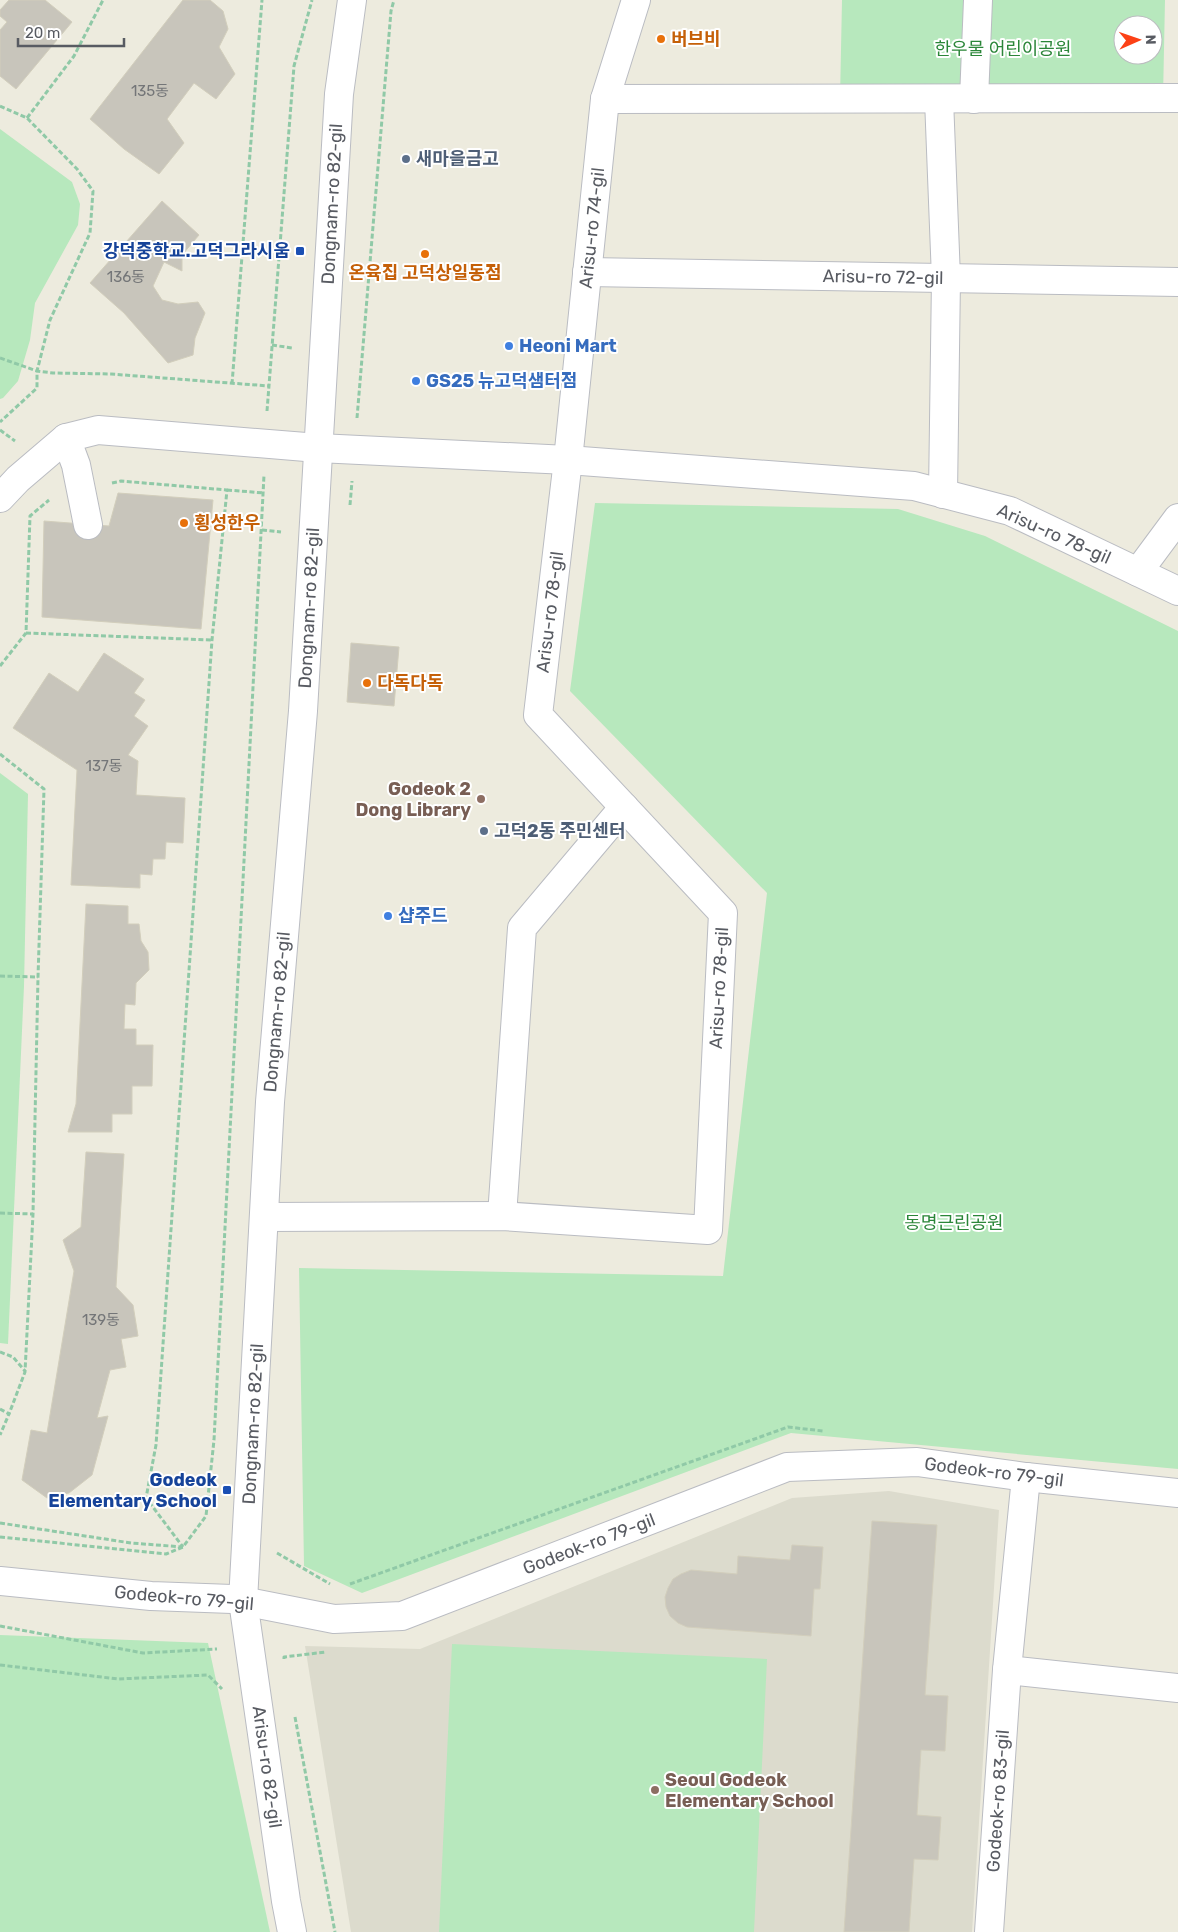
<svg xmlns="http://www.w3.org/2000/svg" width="1178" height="1932" viewBox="0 0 1178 1932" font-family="Rubik,'Noto Sans KR',sans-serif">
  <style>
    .education { fill: #dcdbcd }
    .green { fill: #b7e8bd; fill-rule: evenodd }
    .building { fill: #c8c5bb; stroke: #d2cebc }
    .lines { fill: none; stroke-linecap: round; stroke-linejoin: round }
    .minor-casing { stroke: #babcc2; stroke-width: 30 }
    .path { stroke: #90c9a7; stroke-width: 3; stroke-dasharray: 5 2.5; stroke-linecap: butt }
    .minor { stroke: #fff; stroke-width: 28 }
    .food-dot { fill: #e8710a; stroke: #fff; stroke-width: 2 }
    .service-dot { fill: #5c6f8a; stroke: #fff; stroke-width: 2 }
    .transit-dot { fill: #1a4fb4; stroke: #fff; stroke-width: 2 }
    .shop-dot { fill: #3f7fe0; stroke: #fff; stroke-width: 2 }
    .education-dot { fill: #8d6e63; stroke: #fff; stroke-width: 2 }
    .labels { text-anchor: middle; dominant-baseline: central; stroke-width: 4; stroke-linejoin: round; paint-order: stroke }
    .number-label { font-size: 15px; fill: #747678 }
    .food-label { font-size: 18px; font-weight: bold; fill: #c56008; stroke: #fff; text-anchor: start }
    .park-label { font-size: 18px; fill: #2b8639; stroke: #fff }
    .service-label { font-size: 18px; font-weight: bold; fill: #4e5e75; stroke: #fff; text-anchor: start }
    .street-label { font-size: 18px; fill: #585b62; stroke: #fff }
    .transit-label { font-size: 18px; font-weight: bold; fill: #164399; stroke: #fff; text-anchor: end }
    .shop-label { font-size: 18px; font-weight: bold; fill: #366cbe; stroke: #fff; text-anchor: start }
    .education-label { font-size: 18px; font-weight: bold; fill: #785e54; stroke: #fff; text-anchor: end }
  </style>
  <rect width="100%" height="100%" fill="#edebde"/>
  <path class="education" d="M889 1491 999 1510 972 1932H351L305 1646 420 1649 792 1498Z"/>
  <g class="green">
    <path d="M842 0H1165L1163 98 840 99ZM1123 25H1153V55H1123Z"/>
    <path d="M0 129 72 182 80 204 78 225 35 303 30 340 18 381 3 398 0 399Z"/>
    <path d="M595 503 898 509 985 536 1178 631V1469L791 1433 362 1593 304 1566 299 1268 723 1276 767 893 570 691Z"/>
    <path d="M0 773 28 794 24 986 8 1344 0 1343Z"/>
    <path d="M0 1635 208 1643 270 1932H0Z"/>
    <path d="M452 1644 767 1659 754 1932H439Z"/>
  </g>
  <g class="building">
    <path d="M9 0H45L72 22 16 89 0 76V30L7 22 0 16V10Z"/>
    <path d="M183 0H210L223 11 228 29 219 47 235 74 216 99 194 83 167 119 184 143 159 174 124 149 90 119Z"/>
    <path d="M162 201 199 235 182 255V271L164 262 153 286 162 300 178 304 198 302 205 313 195 338 193 355 168 363 124 313 90 283Z"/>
    <path d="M118 493 213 500 201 629 42 617 44 521 109 526Z"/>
    <path d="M351 643 399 647 394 706 347 702Z"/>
    <path d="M104 653 144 679 134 693 145 700 134 716 148 726 128 755 138 761 136 795 185 798 183 843 166 842 165 859H153L152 875 140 874V888L71 885 77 770 13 728 49 673 78 692Z"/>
    <path d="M86 904 128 906V924H139L141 941 148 952 149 970 136 983 135 1005 125 1004 124 1029H136V1045H153L152 1086H132V1114H112V1132H68L76 1104Z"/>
    <path d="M86 1152 124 1154 116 1287 133 1305 138 1336 121 1339 126 1367 110 1370 97 1418 108 1416 92 1475 69 1493 47 1498 22 1480 31 1430 47 1433 74 1271 63 1240 81 1227Z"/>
    <path d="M872 1521 937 1525 925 1695 948 1696 945 1751 921 1750 917 1815 941 1817 938 1860 914 1859 909 1932H844Z"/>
    <path d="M792 1545 823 1547 820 1589H814L811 1636 687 1627 678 1623 670 1616 666 1607 665 1597 668 1588 673 1579 681 1574 691 1570 737 1574 738 1556 790 1560Z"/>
  </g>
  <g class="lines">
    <defs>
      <g id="minor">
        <path d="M605 99 1178 98"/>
        <path d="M939 99 946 278 943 494"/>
        <path d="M974 99 978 0"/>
        <path d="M587 272 1178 282"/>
        <path d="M66 438 76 465 88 525"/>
        <path d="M0 498 18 479 66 438 98 430 318 448 568 460 914 486 1010 511 1178 591"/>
        <path d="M1138 572 1178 518"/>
        <path d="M502 1216 522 928 624 807"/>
        <path d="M265 1217 502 1216 708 1230 723 913 538 715 568 460 605 99 636 0"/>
        <path d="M0 1581 151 1596 232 1599 334 1619 402 1616 787 1467 917 1462 1026 1477 1178 1493"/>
        <path d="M1007 1670 1178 1688"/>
        <path d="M292 1932 286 1901 243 1601 270 1102 303 711 339 94 352 0"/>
        <path d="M989 1932 1007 1670 1026 1477"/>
      </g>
    </defs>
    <use href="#minor" class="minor-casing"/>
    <g class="path">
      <path d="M0 106 27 118 77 169 93 191 90 233 50 320 37 371V388L0 422"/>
      <path d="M27 118 74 56 103 0"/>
      <path d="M272 345 292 348"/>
      <path d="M0 358 37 371 53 373 111 374 269 386"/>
      <path d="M232 384 262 0"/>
      <path d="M267 411 294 66 312 0"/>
      <path d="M357 418 391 11 394 0"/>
      <path d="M0 430 15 441"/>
      <path d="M112 483 121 481 227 490 212 640 156 1445 146 1498 183 1547"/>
      <path d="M227 490 264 493"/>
      <path d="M350 505 352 481"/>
      <path d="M262 530 281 532"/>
      <path d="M26 633 212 640"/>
      <path d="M0 666 26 633 30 516 49 500"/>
      <path d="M0 754 44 789 38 977 33 1214 25 1372 9 1414"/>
      <path d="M0 976 38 977"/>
      <path d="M0 1213 33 1214"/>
      <path d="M0 1352 13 1357 25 1371"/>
      <path d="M0 1409 9 1414 0 1435"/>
      <path d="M0 1523 131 1543 183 1547"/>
      <path d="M0 1537 166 1554 183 1547 206 1516 214 1440 264 475"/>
      <path d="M277 1553 330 1584"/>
      <path d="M350 1584 788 1427 823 1431"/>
      <path d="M0 1626 143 1653 217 1649"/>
      <path d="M284 1659V1657L326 1652"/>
      <path d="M0 1665 118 1679 208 1675 222 1689"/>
      <path d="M295 1717 335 1932"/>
    </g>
    <use href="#minor" class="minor"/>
  </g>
  <g class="food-dot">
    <circle cx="661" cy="39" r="5"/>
    <circle cx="425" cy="254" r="5"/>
    <circle cx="184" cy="523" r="5"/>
    <circle cx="367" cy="683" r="5"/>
  </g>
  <g class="service-dot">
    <circle cx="406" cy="159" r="5"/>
    <circle cx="484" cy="831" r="5"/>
  </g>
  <g class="transit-dot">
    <rect x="295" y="246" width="10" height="10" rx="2.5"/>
    <rect x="222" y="1485" width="10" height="10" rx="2.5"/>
  </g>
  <g class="shop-dot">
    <circle cx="509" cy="346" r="5"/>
    <circle cx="416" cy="381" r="5"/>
    <circle cx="388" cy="916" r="5"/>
  </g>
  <g class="education-dot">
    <circle cx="481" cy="799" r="5"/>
    <circle cx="655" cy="1790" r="5"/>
  </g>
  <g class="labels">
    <g class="number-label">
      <text x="150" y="91">135동</text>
      <text x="126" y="277">136동</text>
      <text x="104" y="766">137동</text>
      <text x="101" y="1320">139동</text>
    </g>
    <g class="food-label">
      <text x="671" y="39">버브비</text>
      <text x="425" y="273" text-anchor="middle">온육집 고덕상일동점</text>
      <text x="194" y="523">횡성한우</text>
      <text x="377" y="683">다독다독</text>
    </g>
    <g class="park-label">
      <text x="1003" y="49">한우물 어린이공원</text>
      <text x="954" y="1223">동명근린공원</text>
    </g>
    <g class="service-label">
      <text x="416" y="159">새마을금고</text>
      <text x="494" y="831">고덕2동 주민센터</text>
    </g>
    <g class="street-label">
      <text transform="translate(332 204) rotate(-87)">Dongnam-ro 82-gil</text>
      <text transform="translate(592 228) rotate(-84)">Arisu-ro 74-gil</text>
      <text transform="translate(883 277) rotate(1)">Arisu-ro 72-gil</text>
      <text transform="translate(1054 534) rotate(24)">Arisu-ro 78-gil</text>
      <text transform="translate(309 608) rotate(-87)">Dongnam-ro 82-gil</text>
      <text transform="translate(550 612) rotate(-83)">Arisu-ro 78-gil</text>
      <text transform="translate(719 988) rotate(-87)">Arisu-ro 78-gil</text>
      <text transform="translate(277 1012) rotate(-85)">Dongnam-ro 82-gil</text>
      <text transform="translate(253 1424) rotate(-87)">Dongnam-ro 82-gil</text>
      <text transform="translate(994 1472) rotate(7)">Godeok-ro 79-gil</text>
      <text transform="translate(589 1544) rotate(-21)">Godeok-ro 79-gil</text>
      <text transform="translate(184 1598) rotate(5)">Godeok-ro 79-gil</text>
      <text transform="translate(267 1767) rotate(82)">Arisu-ro 82-gil</text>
      <text transform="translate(998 1801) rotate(-86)">Godeok-ro 83-gil</text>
    </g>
    <g class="transit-label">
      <text x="290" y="251">강덕중학교.고덕그라시움</text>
      <text x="217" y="1480">Godeok<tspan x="217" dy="21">Elementary School</tspan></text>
    </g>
    <g class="shop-label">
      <text x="519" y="346">Heoni Mart</text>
      <text x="426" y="381">GS25 뉴고덕샘터점</text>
      <text x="398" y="916">샵주드</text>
    </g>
    <g class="education-label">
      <text x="471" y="789">Godeok 2<tspan x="471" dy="21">Dong Library</tspan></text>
      <text x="665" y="1780" text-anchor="start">Seoul Godeok<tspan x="665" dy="21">Elementary School</tspan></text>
    </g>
  </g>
  <g transform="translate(1138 40) rotate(88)"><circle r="24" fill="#ffffff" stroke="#bcbdc0"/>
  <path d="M0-4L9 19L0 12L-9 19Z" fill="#fc4116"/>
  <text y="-8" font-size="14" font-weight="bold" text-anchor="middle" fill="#585b62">N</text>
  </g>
  <path d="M18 38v8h106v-8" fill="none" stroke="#585b62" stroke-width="2.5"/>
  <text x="25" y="38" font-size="15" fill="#585b62" stroke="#ffffff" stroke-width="4" paint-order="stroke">20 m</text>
</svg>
